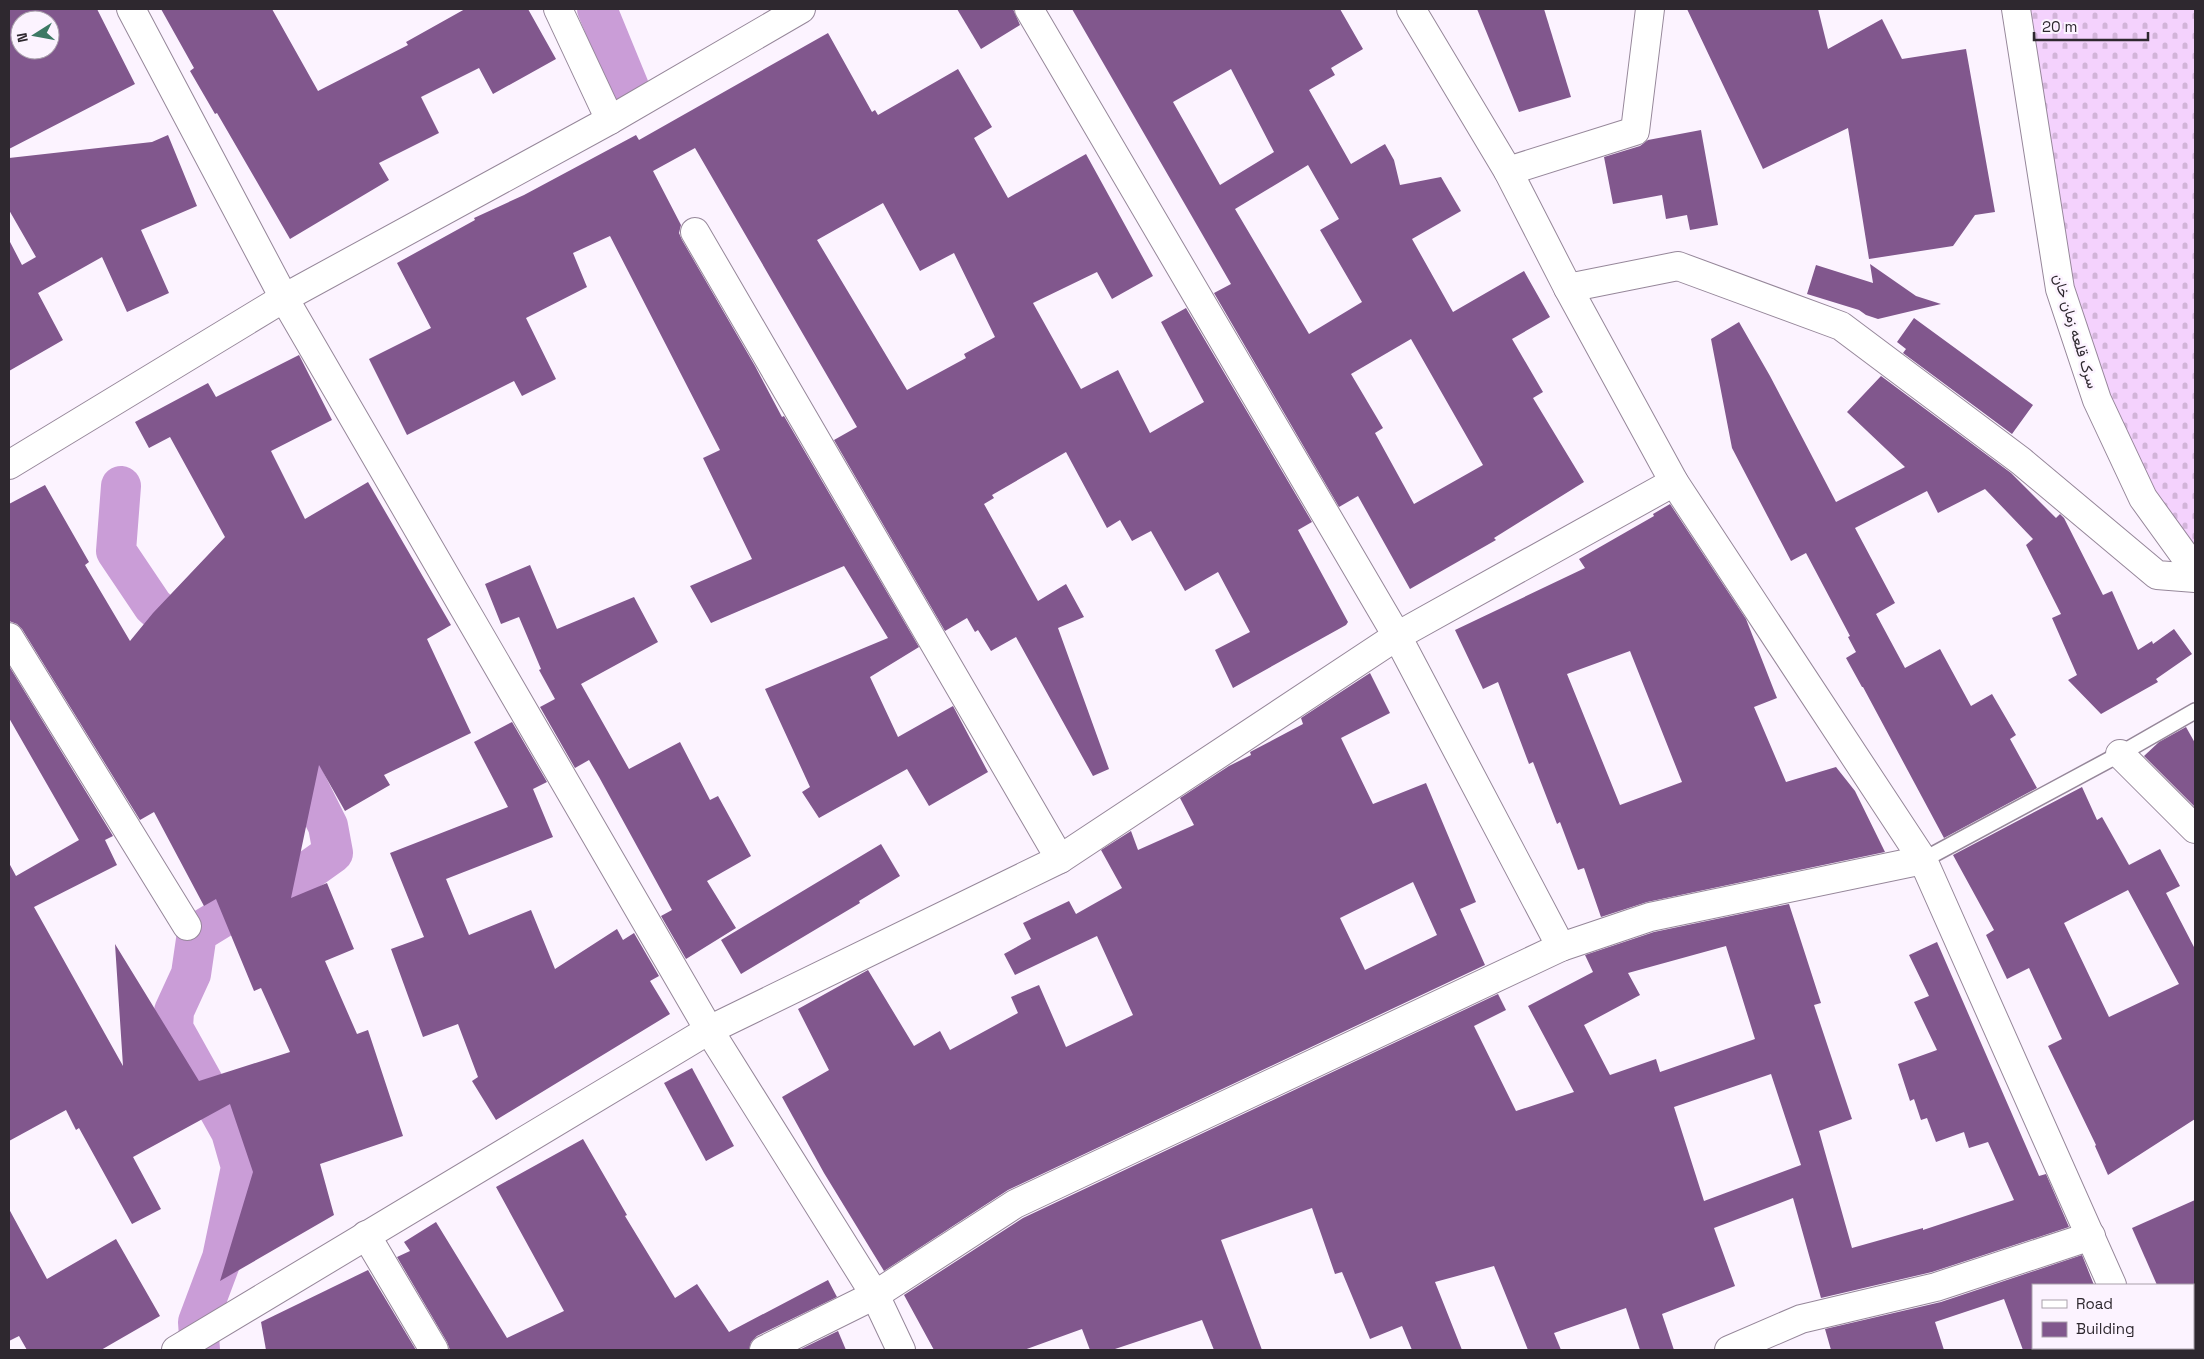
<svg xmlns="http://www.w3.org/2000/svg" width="2204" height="1359" viewBox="0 0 2204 1359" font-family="'Space Grotesk',Vazirmatn,sans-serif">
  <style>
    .cemetery { fill: url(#cemetery-stones) }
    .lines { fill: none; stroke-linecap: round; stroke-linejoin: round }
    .canal { stroke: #ca9dd7; stroke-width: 40 }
    .building { fill: #81578d; fill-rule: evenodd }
    .lane-casing { stroke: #96879a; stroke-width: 18 }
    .street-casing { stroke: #96879a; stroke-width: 30 }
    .secondary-casing { stroke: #96879a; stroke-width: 30 }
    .lane { stroke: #fff; stroke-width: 15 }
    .street { stroke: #fff; stroke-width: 28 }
    .secondary { stroke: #fff; stroke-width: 28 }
    .labels { text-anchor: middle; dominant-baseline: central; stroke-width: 5; stroke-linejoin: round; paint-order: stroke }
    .street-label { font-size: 15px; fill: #2e282f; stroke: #fcf3ff }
  </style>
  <defs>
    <pattern id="cemetery-stones" width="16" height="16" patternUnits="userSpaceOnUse" patternTransform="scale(1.25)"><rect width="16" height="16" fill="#f4d2fd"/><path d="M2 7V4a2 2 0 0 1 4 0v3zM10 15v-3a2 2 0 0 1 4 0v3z" fill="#d2b4d9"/></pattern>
  </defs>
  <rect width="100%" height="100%" fill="#fcf3ff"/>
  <path class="cemetery" d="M2016 9H2195V570L2143 498 2060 289Z"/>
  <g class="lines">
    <g class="canal">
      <path d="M597 9 629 87"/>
      <path d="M121 486 116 551 153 606 197 645"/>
      <path d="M200 1350 198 1322 222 1258 241 1167 231 1132 173 1028 174 1011 191 974 197 933 259 895 312 868 333 853 328 826 288 746"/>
    </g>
  </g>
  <g class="building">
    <path d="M9 9H97L135 84 9 149ZM20 20H50V50H20Z"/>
    <path d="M161 9H272L318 91 408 45 406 42 465 9H528L556 59 493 94 479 68 421 97 439 133 379 163 389 180 290 239 217 113 215 114 190 71 194 68Z"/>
    <path d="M957 9H1013L1020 25 981 49Z"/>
    <path d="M1072 9H1340L1363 49 1331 68 1335 75 1309 90 1351 164 1385 144 1394 160 1400 185 1441 177 1461 211 1412 239 1453 312 1524 271 1550 317 1512 339 1543 392 1533 398 1584 482 1494 538 1496 540 1410 589 1358 496 1339 507 1214 293 1231 284ZM1231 69 1274 152 1220 185 1173 102ZM1308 165 1339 219 1320 230 1362 302 1309 334 1235 209ZM1411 339 1483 465 1414 504 1375 433 1383 428 1351 374Z"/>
    <path d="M1477 9H1544L1571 97 1519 112Z"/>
    <path d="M1687 9H1818L1828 49 1882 19 1902 59 1966 49 1995 212 1975 215 1953 246 1869 259 1848 128 1763 169Z"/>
    <path d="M828 33 872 112 875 110 878 115 958 69 992 127 974 138 1008 198 1086 154 1153 276 1112 299 1097 272 1033 303 1081 389 1118 370 1150 433 1204 402 1161 322 1186 308 1312 522 1298 530 1348 622 1346 625 1233 688 1215 650 1250 632 1218 572 1185 591 1151 531 1132 541 1120 520 1107 528 1066 452 992 495 994 498 984 504 1038 601 1066 584 1084 617 1058 628 1109 769 1093 776 1016 637 991 651 978 630 975 632 967 618 945 631 834 440 857 427 695 148 653 171 681 225 679 233 682 240 755 366 782 417 784 416 919 647 870 677 898 737 953 706 988 772 929 806 907 769 819 818 802 792 810 787 765 689 888 638 844 566 711 623 690 586 752 559 703 458 720 450 610 236 573 253 587 287 526 318 556 379 522 396 514 381 407 435 369 359 431 328 397 263 475 220 474 218 524 195 636 135 639 140ZM883 203 920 271 954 253 995 337 964 354 966 358 907 390 817 240Z"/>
    <path d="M1701 130 1718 225 1690 230 1687 215 1666 219 1662 195 1613 204 1604 157 1640 146 1648 140Z"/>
    <path d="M168 135 197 206 141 230 169 293 127 312 102 257 38 293 63 340 9 371V240L22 265 36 257 9 210V158L152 142Z"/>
    <path d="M1870 264 1916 296 1941 304 1878 319 1866 315 1859 310 1807 294 1816 265 1873 283Z"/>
    <path d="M1914 318 2033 405 2012 434 1903 353 1906 349 1897 342Z"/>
    <path d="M1739 322 1770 376 1836 502 1905 467 1847 412 1881 376 2011 473 2056 518 2060 514 2064 518 2103 595 2112 591 2138 650 2152 641 2153 644 2174 629 2192 654 2156 679 2158 682 2101 714 2068 680 2077 675 2052 618 2061 614 2026 545 2033 539 1985 489 1938 513 1927 491 1855 528 1895 603 1876 614 1905 668 1940 649 1971 706 1992 694 2016 735 2010 739 2037 788 1944 838 1863 687H1862L1846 658 1856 652 1848 637 1850 636 1806 553 1791 561 1732 448 1711 339Z"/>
    <path d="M299 355 332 420 271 451 305 519 368 482 451 625 427 639 471 733 384 775 390 785 345 811 319 765 291 898 327 883 354 949 325 961 357 1034 368 1030 403 1136 320 1164 334 1215 220 1281 253 1172 230 1104 133 1157 161 1209 132 1224 79 1128 76 1130 66 1110 9 1141V863L16 876 79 840 9 718V666L113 836 105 840 117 865 34 907 123 1066 115 944 199 1081 290 1052 261 988 254 991 216 899 204 906 154 812 140 820 22 629 17 624 9 621V504L45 485 89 562 85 565 130 641 153 613 225 537 170 437 149 448 135 422 208 383 216 397Z"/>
    <path d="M1670 504 1746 619 1777 698 1754 707 1786 782 1836 767 1855 791 1885 852 1647 902 1601 917 1584 868 1578 870 1560 822 1557 824 1533 762 1529 764 1498 682 1483 689 1455 630 1585 568 1579 559 1654 516 1653 514ZM1630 651 1682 782 1620 805 1567 674Z"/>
    <path d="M530 565 557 629 634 597 658 642 581 684 629 769 680 742 710 800 718 796 751 856 707 881 736 928 686 959 661 916 672 910 599 777 589 760 575 768 540 707 555 699 539 670 541 669 519 617 501 624 485 584Z"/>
    <path d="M1370 673 1390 713 1341 738 1373 804 1426 783 1476 902 1460 909 1485 965 1008 1190 884 1271 824 1173 782 1097 829 1070 798 1009 868 970 914 1046 940 1031 950 1050 1018 1013 1011 997 1039 985 1066 1047 1133 1015 1097 936 1015 975 1004 954 1031 939 1023 923 1069 901 1076 914 1122 888 1101 850 1131 831 1138 850 1194 825 1180 798 1229 766 1251 755 1250 752 1303 724 1301 718ZM1413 882 1437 935 1365 970 1340 918Z"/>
    <path d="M512 722 547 782 533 789 553 837 446 879 469 935 531 910 555 969 617 929 623 940 634 933 659 976 650 981 670 1014 496 1120 472 1081 478 1077 458 1024 423 1037 391 949 424 937 390 853 508 807 474 742Z"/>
    <path d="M2186 727 2195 743V807L2144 756 2159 742Z"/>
    <path d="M2082 787 2097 820 2102 817 2129 865 2160 849 2180 886 2166 893 2195 949V1119L2108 1175 2095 1146 2096 1145 2048 1046 2062 1039 2029 968 2007 979 1986 935 1994 930 1953 855ZM2128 890 2179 984 2109 1017 2064 923Z"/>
    <path d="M881 844 900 876 859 901 860 903 741 974 721 940Z"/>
    <path d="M1789 904 1821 1003 1814 1005 1852 1119 1819 1131 1852 1248 1923 1228V1230L2014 1200 1988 1142 1969 1148 1964 1132 1936 1142 1927 1118 1921 1120 1914 1099 1910 1101 1898 1064 1937 1050 1914 1002 1929 996 1909 955 1937 942 2039 1176 2046 1174 2069 1227 1932 1272 1821 1298 1793 1198 1714 1228 1735 1286 1662 1314 1674 1350H1640L1626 1308 1554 1333 1561 1350H1528L1494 1266 1435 1282 1462 1350H1412L1402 1326 1370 1339 1342 1272 1335 1274 1312 1208 1221 1240 1262 1350H1214L1202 1320 1112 1350H1090L1082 1329 1024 1350H934L904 1295 1023 1218 1498 994 1506 1010 1474 1026 1516 1111 1574 1092 1528 1006 1593 972 1585 955 1654 932ZM1726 946 1755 1039 1660 1072 1656 1059 1610 1075 1584 1025 1640 995 1628 973ZM1771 1074 1801 1165 1704 1201 1674 1107Z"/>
    <path d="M692 1068 734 1146 706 1161 664 1083Z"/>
    <path d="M583 1139 627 1215 625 1216 675 1298 697 1284 729 1332 828 1280 837 1297 757 1336 751 1342 749 1350H450L447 1342 397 1257 410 1251 404 1242 436 1222 507 1338 564 1311 496 1187Z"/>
    <path d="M2195 1200V1285H2157L2132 1228Z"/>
    <path d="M9 1209 47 1279 116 1239 160 1316 101 1350H27L19 1336 9 1341Z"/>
    <path d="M2082 1255 2094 1285H2033V1350H2023L2004 1299 1935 1322 1944 1350H1831L1825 1329 1941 1302Z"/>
    <path d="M368 1270 416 1350H266L261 1322Z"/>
    <path d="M838 1331 846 1350H799Z"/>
  </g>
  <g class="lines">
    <defs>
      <path id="lane" d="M1923 860 2120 754 2195 711"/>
      <g id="street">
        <path d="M131 9 284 298 709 1030 875 1295 901 1350"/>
        <path d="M558 9 610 120"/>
        <path d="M1029 9 1397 636 1561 947"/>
        <path d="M1508 171 1635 131 1650 9"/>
        <path d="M695 232 1060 859"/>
        <path d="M1568 288 1678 266 1841 326 2021 461 2157 575 2195 578"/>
        <path d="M9 465 284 298 610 120 801 9"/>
        <path d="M9 637 187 926"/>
        <path d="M2120 754 2195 829"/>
        <path d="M366 1235 434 1350"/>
        <path d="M176 1350 709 1030 1060 859 1397 636 1674 482"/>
        <path d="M764 1350 875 1295 1015 1204 1561 947 1650 917 1923 860"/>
        <path d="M1729 1350 1801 1319 1936 1287 2091 1236"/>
      </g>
      <g id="secondary">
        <path d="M1411 9 1508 171 1568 288 1674 482 1923 860 2112 1285"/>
        <path d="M2016 9 2060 289 2097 400 2143 498 2195 570"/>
        <path d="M2138 1348 2139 1350"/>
      </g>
    </defs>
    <use href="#lane" class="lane-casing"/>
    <use href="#street" class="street-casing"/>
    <use href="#secondary" class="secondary-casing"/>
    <use href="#lane" class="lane"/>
    <use href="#street" class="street"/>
    <use href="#secondary" class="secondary"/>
  </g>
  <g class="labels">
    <g class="street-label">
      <text transform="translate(2076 331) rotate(73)">سرک قلعه زمان خان</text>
    </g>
  </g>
  <rect width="2204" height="1359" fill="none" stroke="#2e282f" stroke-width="20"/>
  <rect x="2032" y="1284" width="162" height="65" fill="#fcf3ff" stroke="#aaa2ac"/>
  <rect x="2042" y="1300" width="25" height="8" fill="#ffffff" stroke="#aaa2ac"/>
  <text x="2076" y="1309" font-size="15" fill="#2e282f">Road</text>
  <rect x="2042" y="1322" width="25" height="15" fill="#81578d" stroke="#aaa2ac"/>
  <text x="2076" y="1334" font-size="15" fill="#2e282f">Building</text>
  <g transform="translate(35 35) rotate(259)"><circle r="24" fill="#fcf3ff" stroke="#aaa2ac"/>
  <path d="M0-4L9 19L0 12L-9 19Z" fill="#3d7964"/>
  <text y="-8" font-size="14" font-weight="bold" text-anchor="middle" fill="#2e282f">N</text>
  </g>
  <path d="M2034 32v8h114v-8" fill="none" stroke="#2e282f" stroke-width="2.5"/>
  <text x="2042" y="32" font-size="15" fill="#2e282f" stroke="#fcf3ff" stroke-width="4" paint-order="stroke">20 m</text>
</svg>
